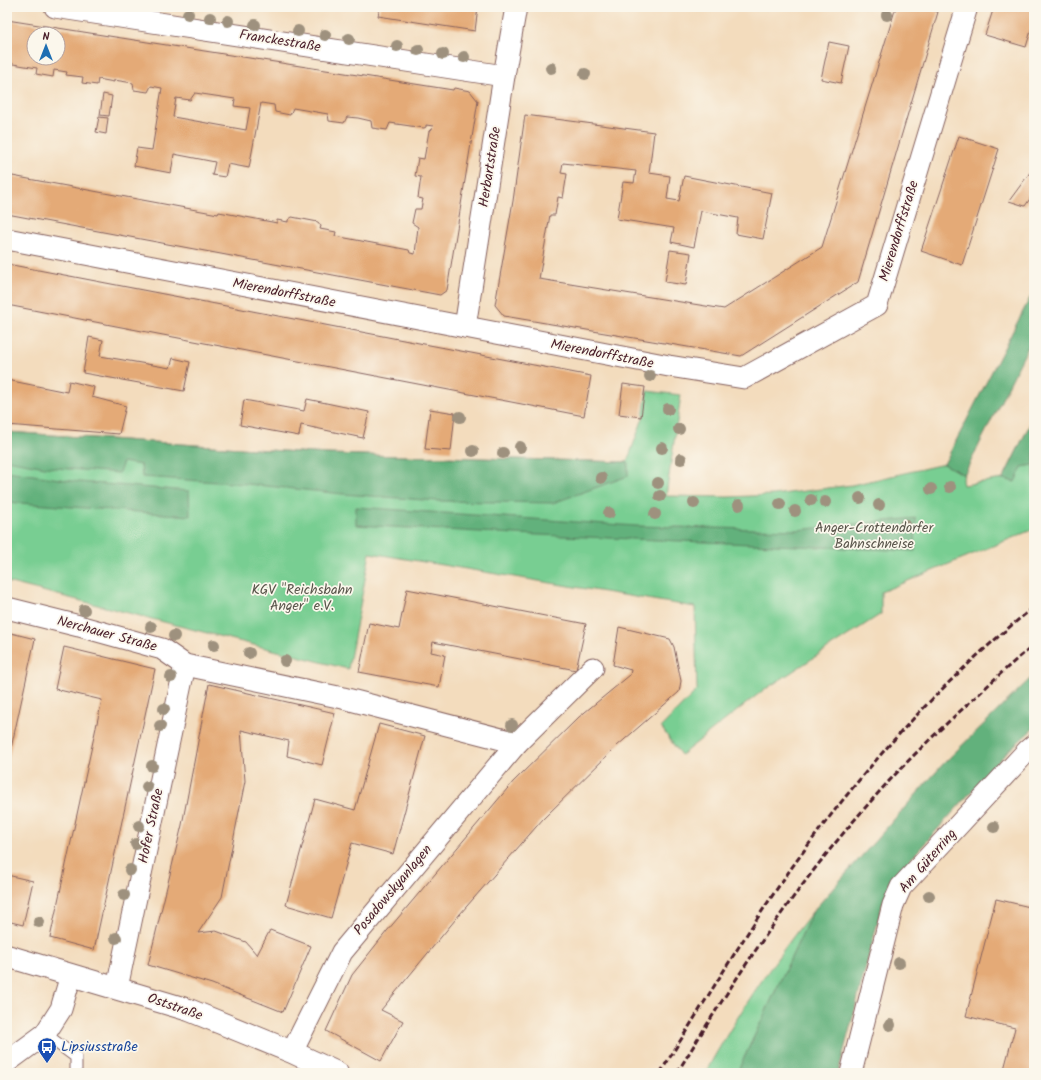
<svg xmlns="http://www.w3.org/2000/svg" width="1041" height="1080" viewBox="0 0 1041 1080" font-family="Kalam,sans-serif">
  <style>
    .green { fill: #78ce92; stroke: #61765e }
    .forest { fill: #62b17c; stroke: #566854 }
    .building { fill: #e4aa77; fill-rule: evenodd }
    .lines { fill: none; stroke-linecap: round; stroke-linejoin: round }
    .service-casing { stroke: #85615e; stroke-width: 13 }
    .minor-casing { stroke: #85615e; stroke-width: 23 }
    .tertiary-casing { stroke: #85615e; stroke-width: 24 }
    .service { stroke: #fff; stroke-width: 11 }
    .minor { stroke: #fff; stroke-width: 21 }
    .tertiary { stroke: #fff; stroke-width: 22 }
    .rail { stroke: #4a1f2b; stroke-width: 3; stroke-dasharray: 6 3; stroke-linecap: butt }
    .tree { fill: #9e917e }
    .labels { text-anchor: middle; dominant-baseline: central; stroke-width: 3.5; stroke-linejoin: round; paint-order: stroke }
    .street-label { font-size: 14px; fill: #4a1f2b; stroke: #fbf7ec }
    .park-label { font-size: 14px; fill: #58544a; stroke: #fbf7ec }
    .transit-label { font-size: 14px; fill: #164399; stroke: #fbf7ec; text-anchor: start }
  </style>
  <rect width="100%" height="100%" fill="#fbf7ec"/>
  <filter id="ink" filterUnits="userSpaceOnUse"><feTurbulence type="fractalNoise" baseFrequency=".025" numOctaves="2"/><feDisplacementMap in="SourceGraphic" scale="8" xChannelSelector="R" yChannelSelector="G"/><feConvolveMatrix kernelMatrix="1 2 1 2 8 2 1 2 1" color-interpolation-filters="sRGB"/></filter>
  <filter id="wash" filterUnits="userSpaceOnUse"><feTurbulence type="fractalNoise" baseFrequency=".012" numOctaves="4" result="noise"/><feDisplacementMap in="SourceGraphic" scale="16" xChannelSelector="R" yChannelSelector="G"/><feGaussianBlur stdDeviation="0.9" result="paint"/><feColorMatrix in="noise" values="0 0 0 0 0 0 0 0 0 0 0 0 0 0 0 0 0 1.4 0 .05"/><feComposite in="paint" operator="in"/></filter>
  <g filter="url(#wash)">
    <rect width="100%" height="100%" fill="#f3dcbd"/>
    <g class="green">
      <path d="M647 391 681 395 666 496 728 497 773 495 852 485 944 464 964 475 962 480 963 485 1003 479 1034 416V529L881 592V614L761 692 681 755 661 727 697 690 695 607 370 553 348 669 7 582V432L327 454 627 462 643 418Z"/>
      <path d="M813 911 737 1073H705C736 1017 773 961 813 911Z"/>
    </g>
    <g class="forest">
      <path d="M1034 290V335L964 475 944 464Z"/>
      <path d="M1034 416V465L1022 467 1015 482 1003 479Z"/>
      <path d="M7 432 327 454 628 462V476L553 503 438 501 343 494 247 484 142 477 141 465 123 462 119 473 45 467 7 460Z"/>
      <path d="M7 471 79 482 189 491 190 516 7 502Z"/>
      <path d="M356 507 636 526 713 528 797 530 916 518 915 551 516 534 356 525Z"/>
      <path d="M1034 675V728L1007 752 900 871 883 902 838 1073H737L813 911 944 763Z"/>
    </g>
    <g id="blocks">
      <g class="building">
        <path d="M380 7H478L475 31 378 16Z"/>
        <path d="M896 7H923L938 12 858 282 741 356 504 316 495 305 513 201 525 115 654 132 649 173 670 176 667 199 679 201 684 176 772 193 763 239 736 234 738 218 701 211 694 247 671 242 674 228 617 219 623 182 634 183 636 171 563 163 561 173 567 174 563 198 558 197 555 215H550L539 279 724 309 822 247Z"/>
        <path d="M994 7H1034V24H1033L1026 47 985 35Z"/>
        <path d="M7 20 453 90 454 88 470 91 478 101 447 290 440 295 7 214V175L218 214 219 212 277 223V220L288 222V220L292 217 318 222 321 226 320 229 336 232 335 236 409 250 410 253 415 254 418 227 412 223 415 209H421L423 199 418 198 421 177 415 176 418 158 424 159 429 131 432 129 433 126 426 125V127L424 128 390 123 387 130 372 128 371 121 358 118 347 117 344 123 329 121 328 114 293 108 290 115 275 112 274 105 261 103 249 168 228 164 225 177 212 175 215 162 174 154 171 173 134 166 137 148 152 150 162 88 151 86 148 92 134 90 133 83 114 80V82L98 79 97 85 82 83 83 77 66 75 67 72 54 70 53 77 36 74 37 68 7 63ZM34 34H58V58H34ZM195 93 235 99 234 106 250 108 246 130 173 117 176 98 190 100Z"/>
        <path d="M829 42 849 46 841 83 821 79Z"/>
        <path d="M103 94 112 96 109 116 100 115Z"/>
        <path d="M99 117 108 118 106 134 96 132Z"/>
        <path d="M959 136 999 149 962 265 921 251Z"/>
        <path d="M1034 167V193L1025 206 1009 201Z"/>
        <path d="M670 250 691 253 686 285 665 282Z"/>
        <path d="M7 264 591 376 584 416 7 305Z"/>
        <path d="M89 337 103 340 100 356 170 368 173 358 190 362 184 391 83 373Z"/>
        <path d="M7 380 67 392 69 381 94 387 92 397 126 406 119 434 7 425Z"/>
        <path d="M623 384 645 387 641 417 619 414Z"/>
        <path d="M307 399 369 412 363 438 301 425 299 436 240 425 244 400 304 411Z"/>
        <path d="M430 409 455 413 451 451 425 449Z"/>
        <path d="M407 589 586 624 576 670 433 642 431 652 445 655 439 687 359 672 369 623 399 629Z"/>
        <path d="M619 627 670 639 674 647 681 681 679 692 617 746 543 819 460 914 381 1010 403 1021 381 1061 326 1031 352 975 387 931 452 854 513 782 579 717 630 675 631 670 613 665Z"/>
        <path d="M7 632 35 639 8 762H7Z"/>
        <path d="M64 647 155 669 94 950 50 938 102 700 55 689Z"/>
        <path d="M209 684 335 713 322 765 287 756 289 741 241 730 245 781 222 897 198 933 216 931 246 942 257 955 270 930 311 946 283 1012 212 984 148 965 182 825Z"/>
        <path d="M379 724 425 736 393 854 352 843 331 918 286 905 315 799 355 810Z"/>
        <path d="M7 875 33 881 23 925 7 921Z"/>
        <path d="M996 899 1034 908V1073H1003L1015 1028 966 1016Z"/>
      </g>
    </g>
  </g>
  <g filter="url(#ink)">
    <use href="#blocks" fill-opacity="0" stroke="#85615e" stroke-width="1"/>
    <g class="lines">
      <defs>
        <path id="service" d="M45 1034 76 1057V1073"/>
        <g id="minor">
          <path d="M55 7 504 76"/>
          <path d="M7 239 669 366 744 378 877 305 967 7"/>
          <path d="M465 327 504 76 516 7"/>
          <path d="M7 608 79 626 162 649 185 665 343 698 517 743"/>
          <path d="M117 988 185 665"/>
          <path d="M292 1052 342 952 517 743 593 668"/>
          <path d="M7 1062 45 1034 61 1009 71 975"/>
          <path d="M851 1073 893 905 901 887 1028 750 1034 745"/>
        </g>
        <path id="tertiary" d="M7 956 189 1010 292 1052 337 1073"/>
      </defs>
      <use href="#service" class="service-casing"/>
      <use href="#minor" class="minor-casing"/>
      <use href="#tertiary" class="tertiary-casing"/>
      <use href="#service" class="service"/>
      <use href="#minor" class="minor"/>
      <use href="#tertiary" class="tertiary"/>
      <g class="rail">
        <path d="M660 1073C707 999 751 923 803 852 869 762 946 677 1034 607"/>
        <path d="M677 1073C733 981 793 890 864 809 896 772 931 737 968 704 990 684 1010 663 1034 646"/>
      </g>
    </g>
    <g class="tree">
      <circle cx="188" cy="14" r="6"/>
      <circle cx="887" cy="15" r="6"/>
      <circle cx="210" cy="18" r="6"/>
      <circle cx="228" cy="21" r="6"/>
      <circle cx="255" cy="25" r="6"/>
      <circle cx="298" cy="31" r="6"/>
      <circle cx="325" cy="35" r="6"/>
      <circle cx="349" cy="39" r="6"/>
      <circle cx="397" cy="46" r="6"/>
      <circle cx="418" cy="50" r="6"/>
      <circle cx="443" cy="54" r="6"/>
      <circle cx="464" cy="57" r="6"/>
      <circle cx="551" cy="68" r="6"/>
      <circle cx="585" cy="74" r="6"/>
      <circle cx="650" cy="376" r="6"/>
      <circle cx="668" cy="409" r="6"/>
      <circle cx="460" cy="417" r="6"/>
      <circle cx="679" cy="429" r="6"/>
      <circle cx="520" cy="447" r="6"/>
      <circle cx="662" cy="448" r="6"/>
      <circle cx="473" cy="451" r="6"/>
      <circle cx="503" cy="453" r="6"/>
      <circle cx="681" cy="459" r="6"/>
      <circle cx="601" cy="478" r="6"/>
      <circle cx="658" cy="483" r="6"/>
      <circle cx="950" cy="487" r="6"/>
      <circle cx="931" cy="489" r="6"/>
      <circle cx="660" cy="496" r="6"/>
      <circle cx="860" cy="498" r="6"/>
      <circle cx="811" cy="500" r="6"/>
      <circle cx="825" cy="502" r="6"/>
      <circle cx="694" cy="503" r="6"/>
      <circle cx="780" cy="504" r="6"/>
      <circle cx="739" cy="505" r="6"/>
      <circle cx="879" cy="505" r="6"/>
      <circle cx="795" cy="511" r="6"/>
      <circle cx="609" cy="513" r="6"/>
      <circle cx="655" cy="514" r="6"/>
      <circle cx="905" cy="525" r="6"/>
      <circle cx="84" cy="610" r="6"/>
      <circle cx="151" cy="627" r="6"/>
      <circle cx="174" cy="636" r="6"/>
      <circle cx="214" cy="645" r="6"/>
      <circle cx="249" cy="653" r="6"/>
      <circle cx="285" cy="661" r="6"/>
      <circle cx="171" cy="677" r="6"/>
      <circle cx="164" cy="709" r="6"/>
      <circle cx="512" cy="725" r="6"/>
      <circle cx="160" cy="726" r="6"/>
      <circle cx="152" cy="766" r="6"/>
      <circle cx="147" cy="787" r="6"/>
      <circle cx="139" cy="826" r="6"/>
      <circle cx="994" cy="827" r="6"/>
      <circle cx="136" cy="844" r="6"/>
      <circle cx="130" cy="870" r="6"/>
      <circle cx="124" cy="895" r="6"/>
      <circle cx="929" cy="896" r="6"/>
      <circle cx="39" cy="922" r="6"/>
      <circle cx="116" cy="938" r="6"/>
      <circle cx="899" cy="963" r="6"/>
      <circle cx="890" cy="1025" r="6"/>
    </g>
  </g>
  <defs>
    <symbol id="bus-pin" viewBox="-11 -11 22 30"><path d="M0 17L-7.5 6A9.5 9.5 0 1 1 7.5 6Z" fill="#1a4fb4" stroke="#fbf7ec"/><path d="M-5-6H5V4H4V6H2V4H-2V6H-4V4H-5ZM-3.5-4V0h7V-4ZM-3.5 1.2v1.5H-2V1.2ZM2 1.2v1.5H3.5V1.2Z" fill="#fff"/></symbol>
  </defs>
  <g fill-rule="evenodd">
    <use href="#bus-pin" x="36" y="1036" width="22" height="30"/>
  </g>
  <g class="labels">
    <g class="street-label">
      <text transform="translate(280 41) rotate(9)">Franckestraße</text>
      <text transform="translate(490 167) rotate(-81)">Herbartstraße</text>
      <text transform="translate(899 231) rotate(-73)">Mierendorffstraße</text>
      <text transform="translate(284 293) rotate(11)">Mierendorffstraße</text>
      <text transform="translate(602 354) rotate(11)">Mierendorffstraße</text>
      <text transform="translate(107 634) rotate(15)">Nerchauer Straße</text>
      <text transform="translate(151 826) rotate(-78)">Hofer Straße</text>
      <text transform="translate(928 861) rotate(-49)">Am Güterring</text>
      <text transform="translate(393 890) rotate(-50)">Posadowskyanlagen</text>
      <text transform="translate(175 1007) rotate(19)">Oststraße</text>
    </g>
    <g class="park-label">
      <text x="874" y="528">Anger-Crottendorfer<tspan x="874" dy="16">Bahnschneise</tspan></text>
      <text x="302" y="590">KGV "Reichsbahn<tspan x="302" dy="16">Anger" e.V.</tspan></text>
    </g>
    <g class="transit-label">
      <text x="61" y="1047">Lipsiusstraße</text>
    </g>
  </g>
  <rect width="1041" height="1080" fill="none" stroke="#fbf7ec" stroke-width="24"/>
  <g transform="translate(46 46)"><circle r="19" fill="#fbf7ec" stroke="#b4a19f"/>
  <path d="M0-3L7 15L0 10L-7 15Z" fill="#1f6fb2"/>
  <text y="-6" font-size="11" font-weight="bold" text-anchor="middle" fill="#4a1f2b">N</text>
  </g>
</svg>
